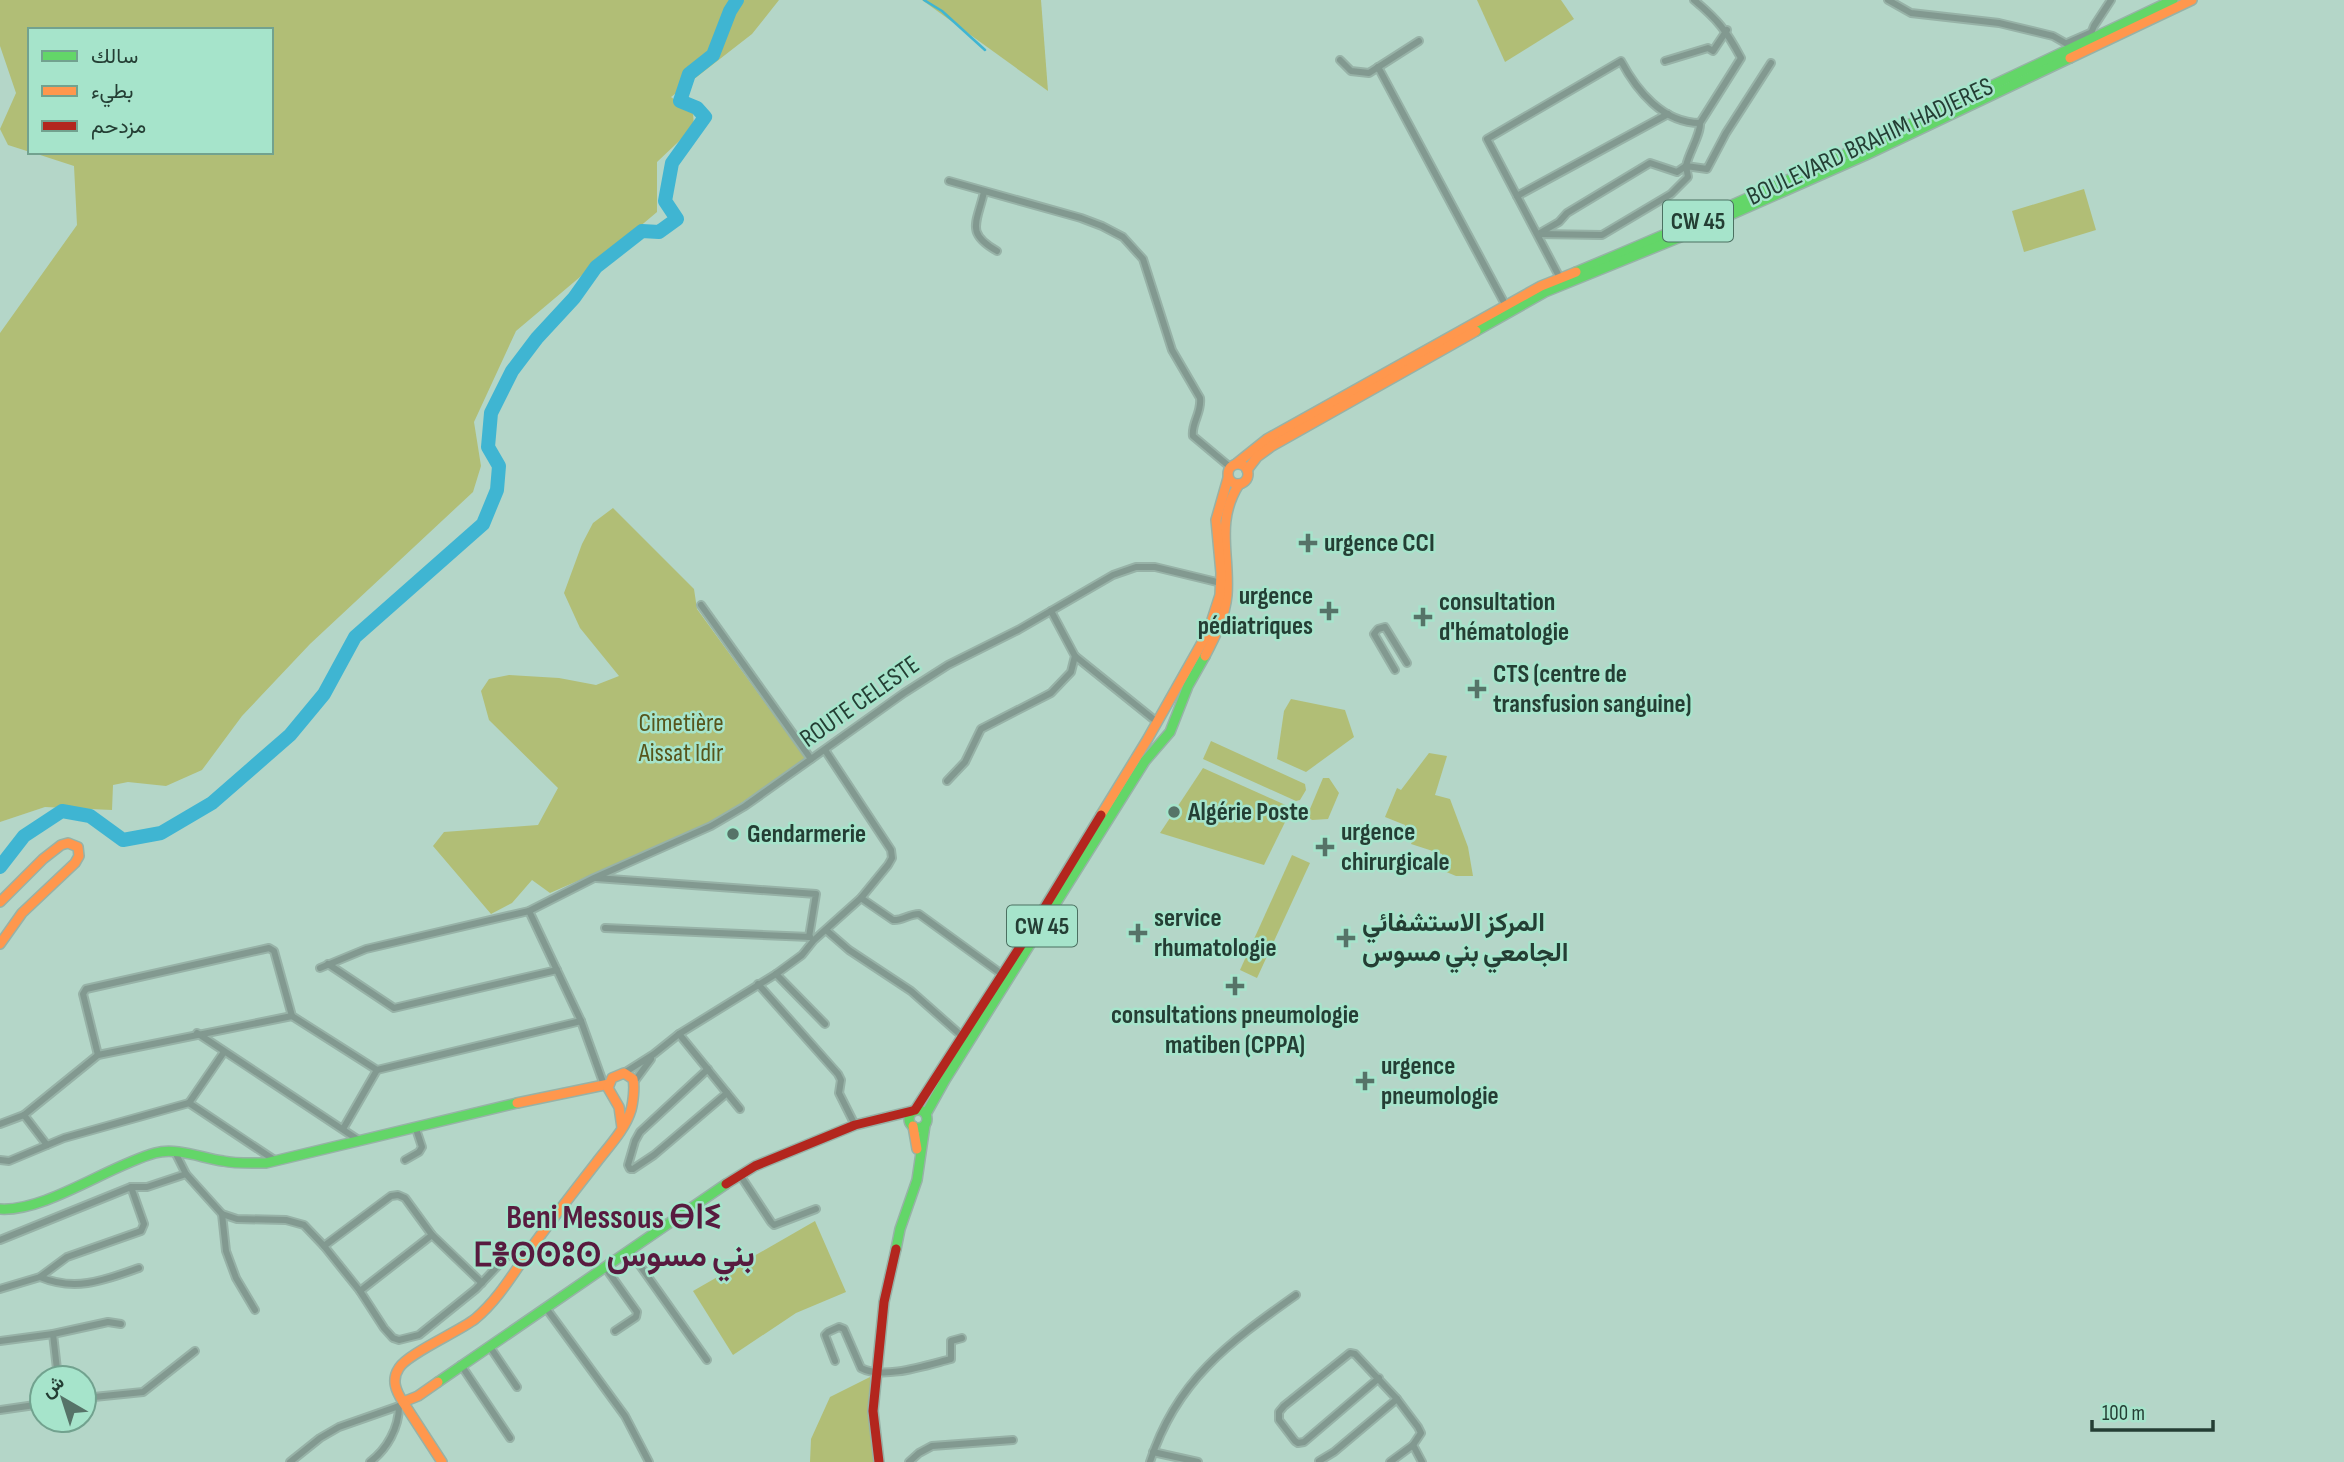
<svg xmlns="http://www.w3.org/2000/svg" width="2344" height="1462" viewBox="0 0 2344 1462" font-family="'Sofia Sans Condensed',Vazirmatn,'Noto Sans Tifinagh',sans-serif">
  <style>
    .green { fill: #b1be76 }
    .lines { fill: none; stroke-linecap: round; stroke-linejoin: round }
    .stream { stroke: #3fb5d2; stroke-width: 2.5 }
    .river { stroke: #3fb5d2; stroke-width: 14 }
    .street-casing { stroke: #97b2a7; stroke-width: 10 }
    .fast-casing { stroke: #97b2a7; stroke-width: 12 }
    .slow-casing { stroke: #97b2a7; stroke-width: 12 }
    .jam-casing { stroke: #97b2a7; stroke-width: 12 }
    .street { stroke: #829990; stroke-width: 6 }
    .fast { stroke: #63d668; stroke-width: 9 }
    .slow { stroke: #ff974d; stroke-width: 9 }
    .jam { stroke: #b3261e; stroke-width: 9 }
    .poi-dot { fill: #567368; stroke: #a6e4cb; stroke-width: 2.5 }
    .labels { text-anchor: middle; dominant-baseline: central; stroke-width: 5; stroke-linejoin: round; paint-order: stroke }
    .shield { fill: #a6e4cb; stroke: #4b7061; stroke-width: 2 }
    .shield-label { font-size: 24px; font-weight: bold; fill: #243e34 }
    .street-label { font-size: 26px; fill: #243e34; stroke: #a6e4cb }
    .poi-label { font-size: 26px; font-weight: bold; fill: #243e34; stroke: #a6e4cb; text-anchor: start }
    .park-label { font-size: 26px; fill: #57551c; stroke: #a6e4cb }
    .district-label { font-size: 33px; font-weight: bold; fill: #581b3f; stroke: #a6e4cb }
  </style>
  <rect width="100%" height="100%" fill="#b4d6c8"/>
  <g class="green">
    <path d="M0 0H779L752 34 671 97 693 113 694 127 657 162V212L516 331 474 422 481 466 473 492 310 644 242 716 202 770 166 786 128 782 113 785 112 810 45 807 0 822V333L77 225 74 166 31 152H271V30H30V152L8 145 0 129 16 93 0 46Z"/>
    <path d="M922 0H1041L1048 91Z"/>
    <path d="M1477 0H1561L1574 19 1505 62Z"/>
    <path d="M2084 189 2096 230 2024 252 2012 211Z"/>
    <path d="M613 508 694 589 697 609 806 759 713 822 550 893 532 880 512 903 491 914 433 846 444 832 538 825 558 788 489 720 481 691 489 679 509 675 559 678 596 685 619 676 580 628 564 593 582 544 593 523Z"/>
    <path d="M1291 699 1345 710 1354 737 1306 772 1277 759 1284 711Z"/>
    <path d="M1211 741 1305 784 1306 790 1300 800 1296 801 1203 759Z"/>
    <path d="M1429 753 1447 756 1435 795 1450 799 1468 847 1473 876H1456L1444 871 1442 854 1411 844 1415 835 1405 831V825L1385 817 1397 788 1401 790Z"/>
    <path d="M1203 768 1292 808 1264 865 1160 833Z"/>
    <path d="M1323 778H1329L1339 793 1328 819 1312 820 1307 816Z"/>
    <path d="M1292 855 1310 863 1257 978 1240 970Z"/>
    <path d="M815 1221 846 1292 796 1313 733 1355 693 1291Z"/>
    <path d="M870 1377V1414L876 1462H810L811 1439 830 1397Z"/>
  </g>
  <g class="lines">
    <path class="stream" d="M924 0 942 11 985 50"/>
    <path class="river" d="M0 867 24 836 62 811 90 816 123 840 161 833 212 803 290 735 324 694 355 637 483 524 497 490 499 466 488 447 491 413 512 371 537 338 574 298 596 267 642 231 659 232 677 219 665 201 672 163 705 117 697 108 680 101 689 74 713 55 730 11 737 0"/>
    <defs>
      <g id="street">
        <path d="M1888 0 1911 13 1999 23 2053 36 2074 48"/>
        <path d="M2088 41 2094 26 2111 0"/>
        <path d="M2067 43 2090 33"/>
        <path d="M1340 60 1351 71 1369 73 1419 41"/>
        <path d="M1665 61 1708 48 1713 51 1727 30"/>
        <path d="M1378 67 1506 306"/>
        <path d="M949 181 1081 218 1102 226 1123 237 1143 259 1172 350 1200 398C1202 413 1191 423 1193 436L1230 467"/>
        <path d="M984 192C977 223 965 233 997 251"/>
        <path d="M1517 196 1668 114"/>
        <path d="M1540 233 1559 222 1567 213 1650 163 1677 172 1686 166C1689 152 1701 134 1700 123"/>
        <path d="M1538 234 1602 235 1671 194 1688 177 1686 166 1707 169 1726 133 1771 63"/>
        <path d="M1560 278 1487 139 1621 61C1637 91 1663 123 1700 123L1741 58C1726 30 1718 20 1694 0"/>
        <path d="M701 605 811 759"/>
        <path d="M1075 656 1157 722"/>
        <path d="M1395 670 1374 634 1378 629 1385 627 1407 663"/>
        <path d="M947 781 965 762 981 729 1051 693 1071 672 1075 656 1051 611"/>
        <path d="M596 878 816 894 809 937"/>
        <path d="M861 898 893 920C902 921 909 914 919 914L1003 975"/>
        <path d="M529 911 581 1021 604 1085"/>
        <path d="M605 928 810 937"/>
        <path d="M826 930 849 950 911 991 963 1037"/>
        <path d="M328 964 394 1008 557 970"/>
        <path d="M320 968 366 949 529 911 594 878 711 826 745 806 904 693 948 665 1018 630 1113 575 1136 567H1155L1221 583"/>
        <path d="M776 974 825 1024"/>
        <path d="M758 984 838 1074 841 1080 839 1093 855 1125"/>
        <path d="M197 1033 360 1141"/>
        <path d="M679 1034 740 1109"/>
        <path d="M98 1055 83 994 86 989 269 948 274 951 292 1016 377 1070 581 1021"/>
        <path d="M708 1069 640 1132 635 1141 628 1165 630 1169H633L654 1155 727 1093"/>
        <path d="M624 1073 654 1054 679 1034 776 974 802 955 814 940 861 898 888 865 892 858 891 850 825 750"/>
        <path d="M634 1082 651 1059"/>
        <path d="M189 1103 224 1052"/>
        <path d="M24 1115 47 1145"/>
        <path d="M0 1124 24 1115 98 1055 292 1016"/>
        <path d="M343 1129 377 1070"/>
        <path d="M175 1152 186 1174 222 1214 237 1219 286 1220 304 1225 324 1246 360 1291 384 1328 393 1338 399 1340 419 1335 476 1289 508 1255 531 1245"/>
        <path d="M0 1160 9 1161 64 1138 189 1103 276 1161"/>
        <path d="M405 1160 419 1152 422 1147 416 1129"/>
        <path d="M740 1175 771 1222 774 1225 816 1209"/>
        <path d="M222 1214 226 1251 236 1278 255 1310"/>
        <path d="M0 1240 131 1187H147L186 1174"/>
        <path d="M324 1246 391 1196 398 1195 405 1198 432 1235 482 1283"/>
        <path d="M629 1250 707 1360"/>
        <path d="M605 1267 637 1312 636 1317 615 1331"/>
        <path d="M40 1277C76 1292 105 1280 139 1268"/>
        <path d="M0 1289 40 1277 67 1257 141 1231 144 1224 131 1187"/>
        <path d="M360 1291 432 1235"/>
        <path d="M546 1308 625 1416 649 1462"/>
        <path d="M53 1334 58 1378"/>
        <path d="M0 1341 53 1334 108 1322 121 1324"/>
        <path d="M490 1347 517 1387"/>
        <path d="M835 1361 825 1335 828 1332 839 1327 844 1329 861 1368C883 1380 927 1365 951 1359V1341L962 1338"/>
        <path d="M461 1365 510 1438"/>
        <path d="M1379 1378 1304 1442 1298 1443 1295 1441 1279 1420V1412L1284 1406 1350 1353 1355 1354 1397 1399 1418 1427 1421 1433 1413 1445 1422 1462"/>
        <path d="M84 1398 143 1392 195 1351"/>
        <path d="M0 1410 42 1404"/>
        <path d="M1153 1452 1198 1462"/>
        <path d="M1319 1461 1334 1452 1397 1399"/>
        <path d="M290 1462 320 1438 339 1427 399 1406 403 1402"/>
        <path d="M370 1462C387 1449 399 1428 399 1406"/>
        <path d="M909 1462 919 1453 932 1446 1013 1440"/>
        <path d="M1150 1462C1176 1380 1230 1342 1296 1295"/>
        <path d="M1390 1462 1413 1445"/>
      </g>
      <g id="fast">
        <path d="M1576 272C1778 188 1975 94 2173 0"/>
        <path d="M1476 331 1545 292 1678 238 1866 155 2070 58"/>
        <circle cx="918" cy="1119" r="9"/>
        <path d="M926 1114 945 1080 1145 761 1170 732 1188 686 1205 656"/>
        <path d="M0 1209C45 1212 108 1166 155 1153 176 1147 202 1158 223 1161 237 1164 252 1163 266 1163L517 1103"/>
        <path d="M896 1249 900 1229 917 1180 925 1125"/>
        <path d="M438 1382 726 1184"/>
      </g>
      <g id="slow">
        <path d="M2070 58 2192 0"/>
        <path d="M1237 463 1267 439 1541 286 1576 272"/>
        <circle cx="1238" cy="474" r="10"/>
        <path d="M1247 470 1257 457 1272 446 1476 331"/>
        <path d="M1205 656C1215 637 1225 617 1227 595 1230 554 1215 522 1239 484"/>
        <path d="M1101 815 1147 740 1208 632 1220 595 1221 573 1216 520 1228 478"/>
        <path d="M0 902 43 859 61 845 68 843 78 847 79 856 75 863 22 913 0 944"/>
        <path d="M517 1103 609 1084"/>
        <path d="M913 1126 917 1149"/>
        <path d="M438 1382 418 1396 403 1402C396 1391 391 1380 399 1368 407 1354 458 1332 475 1319 500 1298 515 1270 534 1244 554 1217 575 1190 596 1163 608 1147 625 1130 631 1110 633 1103 635 1086 633 1079L624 1073 612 1078 608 1088 619 1107 622 1128"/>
        <path d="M403 1402 442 1462"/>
      </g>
      <g id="jam">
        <path d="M915 1110 1029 933 1101 815"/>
        <path d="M726 1184 755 1166 855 1125 912 1111"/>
        <path d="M879 1462 873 1411 884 1302 896 1249"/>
      </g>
    </defs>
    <use href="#street" class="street-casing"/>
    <use href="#fast" class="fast-casing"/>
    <use href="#slow" class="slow-casing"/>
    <use href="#jam" class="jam-casing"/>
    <use href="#street" class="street"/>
    <use href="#fast" class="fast"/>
    <use href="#slow" class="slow"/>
    <use href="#jam" class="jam"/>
  </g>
  <g class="poi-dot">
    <path d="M1304.5 532.5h7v7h7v7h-7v7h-7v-7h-7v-7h7z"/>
    <path d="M1325.5 600.5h7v7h7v7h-7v7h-7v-7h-7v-7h7z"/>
    <path d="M1419.5 606.5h7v7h7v7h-7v7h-7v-7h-7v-7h7z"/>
    <path d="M1473.5 678.5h7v7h7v7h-7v7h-7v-7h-7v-7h7z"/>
    <circle cx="1174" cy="812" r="7"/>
    <circle cx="733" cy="834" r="7"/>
    <path d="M1321.5 836.5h7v7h7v7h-7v7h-7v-7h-7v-7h7z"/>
    <path d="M1134.5 922.5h7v7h7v7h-7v7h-7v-7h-7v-7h7z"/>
    <path d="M1342.5 927.5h7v7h7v7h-7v7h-7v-7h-7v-7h7z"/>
    <path d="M1231.5 975.5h7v7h7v7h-7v7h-7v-7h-7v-7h7z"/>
    <path d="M1361.5 1070.5h7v7h7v7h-7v7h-7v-7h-7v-7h7z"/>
  </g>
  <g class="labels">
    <g class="shield">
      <rect x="1663" y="200.5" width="70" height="41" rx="5"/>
      <rect x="1007" y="905.5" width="70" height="41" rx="5"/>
    </g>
    <g class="shield-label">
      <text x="1698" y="221">CW 45</text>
      <text x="1042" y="926">CW 45</text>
    </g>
    <g class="street-label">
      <text transform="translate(1870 142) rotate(-25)">BOULEVARD BRAHIM HADJERES</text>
      <text transform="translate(860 702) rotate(-35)">ROUTE CELESTE</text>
    </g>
    <g class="poi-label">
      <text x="1324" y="543">urgence CCI</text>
      <text x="1313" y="596" text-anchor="end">urgence<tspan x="1313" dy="30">pédiatriques</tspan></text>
      <text x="1439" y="602">consultation<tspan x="1439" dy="30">d'hématologie</tspan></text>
      <text x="1493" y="674">CTS (centre de<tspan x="1493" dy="30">transfusion sanguine)</tspan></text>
      <text x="1188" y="812">Algérie Poste</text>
      <text x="1341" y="832">urgence<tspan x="1341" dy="30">chirurgicale</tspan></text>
      <text x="747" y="834">Gendarmerie</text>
      <text x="1154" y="918">service<tspan x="1154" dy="30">rhumatologie</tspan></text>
      <text x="1362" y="923">المركز الاستشفائي<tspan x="1362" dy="30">الجامعي بني مسوس</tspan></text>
      <text x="1235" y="1015" text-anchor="middle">consultations pneumologie<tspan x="1235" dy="30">matiben (CPPA)</tspan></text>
      <text x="1381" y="1066">urgence<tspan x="1381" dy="30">pneumologie</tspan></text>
    </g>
    <g class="park-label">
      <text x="681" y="723">Cimetière<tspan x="681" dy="30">Aissat Idir</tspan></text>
    </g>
    <g class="district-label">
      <text x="614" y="1218">Beni Messous ⴱⵏⵉ<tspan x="614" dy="38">ⵎⴻⵙⵙⵓⵙ بني مسوس</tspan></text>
    </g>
  </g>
  <rect x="28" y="28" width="245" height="126" fill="#a6e4cb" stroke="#72a28f" stroke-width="2"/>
  <rect x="42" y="51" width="35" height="10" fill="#63d668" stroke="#72a28f" stroke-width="2"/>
  <text x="91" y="63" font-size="21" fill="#243e34">سالك</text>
  <rect x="42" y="86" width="35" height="10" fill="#ff974d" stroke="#72a28f" stroke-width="2"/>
  <text x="91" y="98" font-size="21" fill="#243e34">بطيء</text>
  <rect x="42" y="121" width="35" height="10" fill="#b3261e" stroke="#72a28f" stroke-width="2"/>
  <text x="91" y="133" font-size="21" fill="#243e34">مزدحم</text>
  <g transform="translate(63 1399) rotate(321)"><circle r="33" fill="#a6e4cb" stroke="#72a28f" stroke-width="2"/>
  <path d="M0-5L12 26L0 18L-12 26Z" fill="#567368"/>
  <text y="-10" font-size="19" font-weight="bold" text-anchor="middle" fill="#243e34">ش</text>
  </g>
  <path d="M2092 1420v10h121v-10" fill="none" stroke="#243e34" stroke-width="3.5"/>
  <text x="2102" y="1420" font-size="21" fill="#243e34" stroke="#a6e4cb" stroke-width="5" paint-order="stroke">100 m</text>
</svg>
